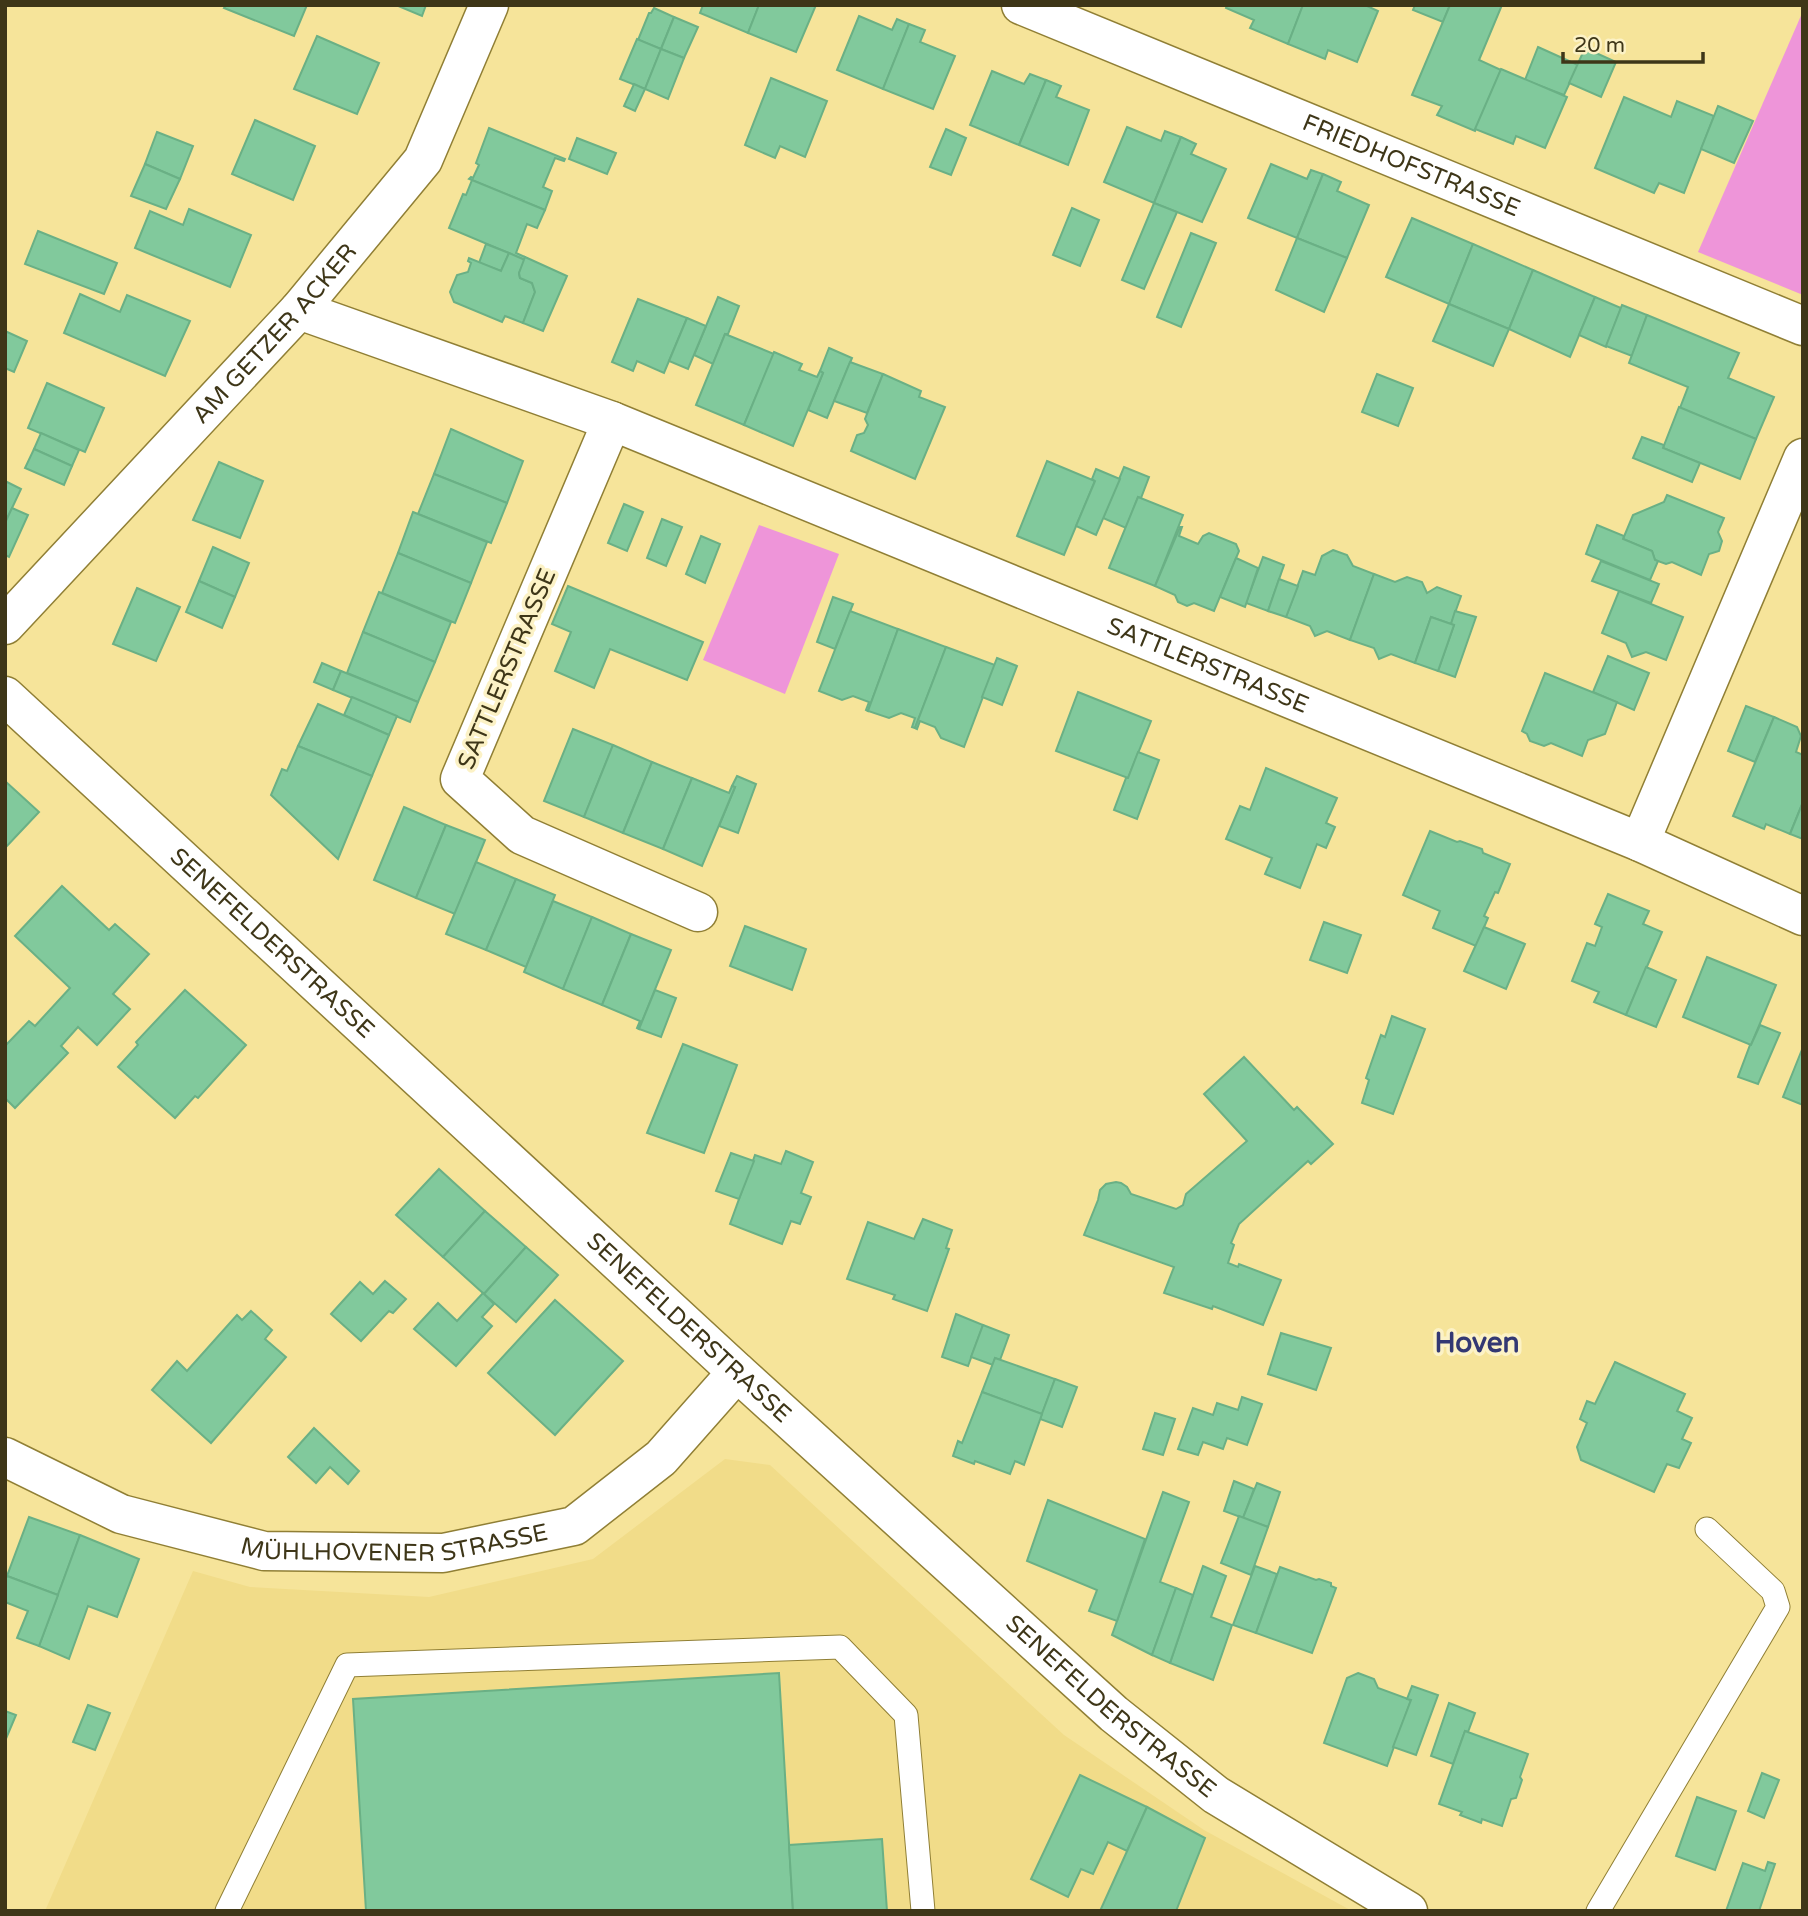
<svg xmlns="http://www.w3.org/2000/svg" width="1808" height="1916" viewBox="0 0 1808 1916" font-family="'Varela Round',sans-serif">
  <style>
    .built { fill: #f1dc89 }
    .green { fill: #ee95d9 }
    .building { fill: #81c99c; stroke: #6ab085; stroke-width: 2 }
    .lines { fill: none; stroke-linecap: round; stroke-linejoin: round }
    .lane-casing { stroke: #907f35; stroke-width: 25 }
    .street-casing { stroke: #907f35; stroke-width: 41 }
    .secondary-casing { stroke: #907f35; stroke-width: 41 }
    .lane { stroke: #fff; stroke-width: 23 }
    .street { stroke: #fff; stroke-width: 38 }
    .secondary { stroke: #fff; stroke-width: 38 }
    .labels { text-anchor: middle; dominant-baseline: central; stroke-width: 7; stroke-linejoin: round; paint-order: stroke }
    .street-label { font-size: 24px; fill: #3e3618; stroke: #fcf2c6 }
    .quarter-label { font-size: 28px; font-weight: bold; fill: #333873; stroke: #fcf2c6 }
  </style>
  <rect width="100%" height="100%" fill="#f6e49a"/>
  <path class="built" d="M725 1459 770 1465 1064 1735 1204 1830 1352 1911H45L193 1571 250 1587 429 1597 593 1559Z"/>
  <g class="green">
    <path d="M1803 11V295L1698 252Z"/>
    <path d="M759 525 839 554 785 694 703 660Z"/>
  </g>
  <g class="building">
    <path d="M226 5H307L294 36 224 8Z"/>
    <path d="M396 5H426L422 16Z"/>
    <path d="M703 5H759L748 33 700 13Z"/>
    <path d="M759 5H816L796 52 748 33Z"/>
    <path d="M1227 5H1303L1288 44 1250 28 1254 20 1226 8Z"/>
    <path d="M1303 5H1365L1378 11 1357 62 1328 50 1325 59 1288 44Z"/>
    <path d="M1415 5H1450L1443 22 1413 10Z"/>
    <path d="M1450 5H1502L1479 60 1501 70 1475 131 1437 115 1442 106 1412 95Z"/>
    <path d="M654 8 674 17 661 49 638 40 649 13H651Z"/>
    <path d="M859 16 892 30 897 19 909 24 883 89 837 70Z"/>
    <path d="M674 17 698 27 684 58 661 49Z"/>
    <path d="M909 24 925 30 920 42 955 56 933 109 883 89Z"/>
    <path d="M317 36 379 63 357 114 294 89Z"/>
    <path d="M637 39 661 49 645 89 620 79Z"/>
    <path d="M1538 47 1578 65 1564 95 1525 80Z"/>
    <path d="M1585 48 1616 62 1601 97 1569 83Z"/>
    <path d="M661 49 684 58 668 99 645 89Z"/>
    <path d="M1501 69 1567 97 1545 148 1516 136 1513 144 1475 129Z"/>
    <path d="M992 71 1024 84 1030 74 1046 80 1019 145 970 125Z"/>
    <path d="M771 78 827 101 805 157 780 146 775 158 745 145Z"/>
    <path d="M1046 80 1061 86 1056 97 1089 110 1068 165 1019 145Z"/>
    <path d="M634 84 645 89 635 111 624 106Z"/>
    <path d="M1624 97 1671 117 1677 101 1714 116 1684 193 1659 183 1654 193 1595 168Z"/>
    <path d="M1718 106 1753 121 1734 163 1701 149Z"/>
    <path d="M255 120 315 146 293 200 232 174Z"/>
    <path d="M1127 127 1161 141 1165 131 1181 137 1154 203 1104 182Z"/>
    <path d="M489 128 565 159 564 161 555 158 543 187 552 191 545 210 469 179 471 177 473 178 479 165 476 163Z"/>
    <path d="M946 129 966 138 951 175 930 167Z"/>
    <path d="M157 132 193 146 180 179 145 164Z"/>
    <path d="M1181 137 1196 144 1191 154 1226 169 1202 222 1154 203Z"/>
    <path d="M577 138 616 153 607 174 569 159Z"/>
    <path d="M145 164 180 179 166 209 131 196Z"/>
    <path d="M1271 164 1307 179 1311 170 1323 174 1297 238 1248 218Z"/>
    <path d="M1323 174 1341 182 1337 191 1369 205 1347 258 1297 238Z"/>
    <path d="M472 180 545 210 537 228 527 224 516 253 525 257V260L449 228 463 194 466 195Z"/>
    <path d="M1154 203 1177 212 1144 289 1122 280Z"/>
    <path d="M1072 208 1099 220 1080 266 1053 255Z"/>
    <path d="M189 209 251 235 230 287 135 248 150 211 183 225Z"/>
    <path d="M1412 218 1473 244 1449 304 1386 277Z"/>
    <path d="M38 231 117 263 104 294 25 264Z"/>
    <path d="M1191 233 1216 243 1181 327 1157 317Z"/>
    <path d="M1297 238 1347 258 1324 312 1276 290Z"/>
    <path d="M486 244 509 253 501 271 479 263Z"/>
    <path d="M1473 244 1533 270 1509 329 1449 304Z"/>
    <path d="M509 253 525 260 519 273 520 278 532 283 535 292 523 323 505 316 502 322 454 302 450 292 457 275 468 272 471 263 468 261 469 258 501 271Z"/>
    <path d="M525 257 567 276 543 331 523 323 535 292 532 283 520 278 519 273Z"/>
    <path d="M1533 270 1595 297 1570 357 1509 329Z"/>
    <path d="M80 294 120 312 127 295 190 321 165 376 64 333Z"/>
    <path d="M718 297 739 306 728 334H725L713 364 694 355Z"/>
    <path d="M1595 297 1621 308 1606 347 1579 335Z"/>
    <path d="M638 299 687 318 664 373 637 361 633 371 612 362Z"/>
    <path d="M1449 304 1509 329 1493 366 1433 341Z"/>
    <path d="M1622 305 1647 315 1632 356 1606 346Z"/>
    <path d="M1647 315 1739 353 1728 378 1774 397 1756 439 1680 408 1688 387 1629 363Z"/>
    <path d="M687 318 706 326 688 369 669 361Z"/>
    <path d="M5 331 27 341 14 372 5 368Z"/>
    <path d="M725 334 774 354 744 425 696 405Z"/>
    <path d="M829 348 852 358 827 418 808 410 823 373 820 371Z"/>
    <path d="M774 352 802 364 799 370 817 377 820 371 823 373 793 446 744 425Z"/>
    <path d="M850 362 883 374 867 413 834 401Z"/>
    <path d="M883 374 921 391 919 397 945 407 915 479 851 451 857 435 864 433 868 425 865 419Z"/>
    <path d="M1377 374 1413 388 1398 426 1362 412Z"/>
    <path d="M47 383 104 408 85 452 28 428Z"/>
    <path d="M1679 407 1756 439 1740 479 1663 448Z"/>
    <path d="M451 429 523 461 507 503 434 474Z"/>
    <path d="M41 433 79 450 72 466 34 449Z"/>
    <path d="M1642 437 1664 445 1663 448 1700 463 1692 482 1633 458Z"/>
    <path d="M34 449 72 466 64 485 25 468Z"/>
    <path d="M1047 461 1095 481 1064 555 1017 536Z"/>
    <path d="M219 462 263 481 240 538 193 520Z"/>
    <path d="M1124 467 1149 477 1141 498 1138 497 1126 528 1103 518Z"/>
    <path d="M1096 469 1120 479 1096 535 1076 526 1095 481 1092 479Z"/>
    <path d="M434 474 507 503 491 543 418 514Z"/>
    <path d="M5 481 21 489 5 523Z"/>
    <path d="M1667 495 1724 518 1718 532 1722 541 1719 551 1709 554 1701 575 1672 562 1666 564 1655 560 1652 551 1623 539 1633 515 1664 502Z"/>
    <path d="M1138 497 1183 515 1155 586 1109 568Z"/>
    <path d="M624 504 643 512 627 551 608 543Z"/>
    <path d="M12 508 28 515 9 557 5 555V523Z"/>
    <path d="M413 512 487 542 471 583 398 553Z"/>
    <path d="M662 519 682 527 666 566 647 558Z"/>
    <path d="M1597 525 1624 536 1623 539 1652 551 1655 560 1658 561 1650 580 1586 554Z"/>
    <path d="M1180 527H1182L1179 536 1198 544 1203 536 1209 533 1236 544 1239 551 1214 611 1194 603 1187 606 1178 602 1175 595 1155 586Z"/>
    <path d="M701 536 720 544 705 583 686 574Z"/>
    <path d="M213 547 249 563 235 597 199 581Z"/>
    <path d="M1333 550 1347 555 1353 566 1374 574 1350 640 1327 631 1315 636 1310 626 1286 617 1303 571 1315 575 1322 556Z"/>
    <path d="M398 553 471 583 455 623 382 593Z"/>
    <path d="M1263 557 1284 565 1268 611 1246 603Z"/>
    <path d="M1236 558 1258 568 1245 607 1220 597Z"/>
    <path d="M1601 561 1659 584 1651 603 1592 581Z"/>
    <path d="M1374 574 1395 582 1407 577 1422 582 1427 593 1437 587 1461 596 1451 624 1431 617 1415 663 1391 654 1379 659 1374 648 1350 640Z"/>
    <path d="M1279 579 1298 586 1286 617 1268 611Z"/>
    <path d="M199 581 235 597 222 628 186 612Z"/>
    <path d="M568 586 703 642 687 680 610 649 594 688 555 671 571 632 552 624Z"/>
    <path d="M137 588 180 607 156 661 113 644Z"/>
    <path d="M1619 591 1683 617 1666 660 1646 652 1632 657 1626 643 1602 633Z"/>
    <path d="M379 592 451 622 435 662 363 632Z"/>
    <path d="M833 597 853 604 835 649 817 642Z"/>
    <path d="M850 611 898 629 868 711 866 710 869 702 853 696 842 700 819 691Z"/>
    <path d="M1455 611 1476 617 1455 677 1438 671 1454 625 1451 624Z"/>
    <path d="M1431 617 1454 625 1438 671 1415 663Z"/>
    <path d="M898 629 946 647 915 728 912 727 915 718 901 713 889 718 868 711Z"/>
    <path d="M363 632 435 662 418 702 347 673Z"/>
    <path d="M946 647 995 665 964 747 941 738 935 727 920 721 917 729 915 728Z"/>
    <path d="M1608 656 1649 673 1634 710 1593 692Z"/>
    <path d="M997 658 1017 666 1002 705 982 697Z"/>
    <path d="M322 663 341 671 333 690 314 682Z"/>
    <path d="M341 671 418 702 410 722 333 690Z"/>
    <path d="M1545 673 1617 702 1605 734 1588 740 1582 756 1551 743 1544 746 1530 741 1527 734 1522 731Z"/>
    <path d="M1078 692 1151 721 1128 778 1056 751Z"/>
    <path d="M352 697 397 716 389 735 344 715Z"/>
    <path d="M318 704 389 735 372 776 298 746Z"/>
    <path d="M1746 706 1774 717 1755 762 1728 751Z"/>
    <path d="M1774 717 1797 727 1801 736 1796 752 1803 755V802L1790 834 1766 824 1764 829 1733 816Z"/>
    <path d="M573 729 613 745 584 817 544 801Z"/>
    <path d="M613 745 652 762 623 833 584 817Z"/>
    <path d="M298 746 372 776 338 859 271 795 282 769 287 771Z"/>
    <path d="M1138 752 1159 760 1137 819 1114 810 1126 778H1128Z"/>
    <path d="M652 762 692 778 663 849 623 833Z"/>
    <path d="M1266 768 1337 798 1326 823 1335 827 1326 848 1317 844 1300 888 1265 874 1272 858 1226 839 1240 806 1250 810Z"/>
    <path d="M737 776 756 784 738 833 719 826 735 787 732 786Z"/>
    <path d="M692 778 729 793 732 786 735 787 702 866 663 849Z"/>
    <path d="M5 781 39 812 6 847H5Z"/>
    <path d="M1803 802V839L1790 834Z"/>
    <path d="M404 807 446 825 416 898 374 880Z"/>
    <path d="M446 825 485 840 455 914 416 898Z"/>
    <path d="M1430 831 1457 842 1460 841 1482 849 1483 853 1510 864 1498 893 1495 892 1484 916 1488 918 1476 946 1433 928 1440 911 1403 895Z"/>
    <path d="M476 862 516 879 486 950 446 934Z"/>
    <path d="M516 879 555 895 526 967 486 950Z"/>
    <path d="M62 886 109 930 115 924 149 954 113 994 130 1009 97 1045 78 1027 61 1046 68 1053 15 1108 5 1098V1046L29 1021 35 1026 70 988 15 936Z"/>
    <path d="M1608 894 1649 911 1643 924 1662 932 1626 1015 1594 1002 1599 992 1572 981 1587 943 1595 946 1602 927 1595 924Z"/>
    <path d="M553 901 592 917 563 989 524 972Z"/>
    <path d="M592 917 631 934 602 1005 563 989Z"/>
    <path d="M1324 922 1361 935 1347 973 1310 960Z"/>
    <path d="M745 926 806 949 792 990 730 966Z"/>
    <path d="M1484 927 1525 944 1506 989 1464 971Z"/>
    <path d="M631 934 671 950 639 1029 637 1028 640 1021 602 1005Z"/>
    <path d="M1707 957 1776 985 1751 1045 1683 1017Z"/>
    <path d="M1646 967 1676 980 1656 1027 1626 1015Z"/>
    <path d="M185 990 246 1045 198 1098 195 1096 175 1118 118 1067 138 1045 136 1042Z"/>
    <path d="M655 990 676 998 661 1037 639 1029Z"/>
    <path d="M1392 1016 1425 1029 1393 1114 1362 1103 1369 1080 1366 1078 1381 1035 1385 1037Z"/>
    <path d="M1760 1025 1780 1033 1758 1084 1738 1077 1750 1045H1751Z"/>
    <path d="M683 1044 737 1065 704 1153 647 1133Z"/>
    <path d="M1803 1047V1105L1783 1097Z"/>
    <path d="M1244 1057 1294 1110 1297 1107 1333 1144 1311 1164 1308 1161 1239 1224 1231 1243 1234 1245 1228 1263 1238 1267 1239 1264 1281 1280 1263 1325 1213 1306 1212 1309 1164 1293 1174 1267 1084 1235 1098 1200 1100 1190 1106 1184 1116 1182 1121 1183 1127 1187 1131 1194 1176 1209 1183 1205 1186 1194 1247 1141 1204 1094Z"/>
    <path d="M786 1151 813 1162 801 1193 811 1197 800 1224 791 1221 782 1244 730 1224 755 1155 781 1164Z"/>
    <path d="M731 1153 754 1161 739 1199 716 1191Z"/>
    <path d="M439 1169 485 1211 443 1257 396 1215Z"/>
    <path d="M485 1211 526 1247 484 1294 443 1257Z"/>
    <path d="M923 1219 952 1230 946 1248 949 1249 927 1311 893 1299 895 1295 847 1279 868 1222 914 1239Z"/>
    <path d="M526 1247 558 1275 516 1322 484 1294Z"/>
    <path d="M385 1281 406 1299 393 1313 389 1311 361 1341 331 1314 360 1282 373 1294Z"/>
    <path d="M483 1293 494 1304 482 1317 492 1326 456 1366 414 1329 438 1303 457 1321Z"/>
    <path d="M555 1300 623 1361 555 1435 488 1373Z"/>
    <path d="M251 1311 272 1330 265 1339 286 1357 211 1443 152 1390 177 1361 187 1371 237 1315 242 1320Z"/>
    <path d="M956 1314 983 1325 968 1366 942 1357Z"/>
    <path d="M983 1325 1009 1335 1000 1360 995 1358 993 1365 971 1357Z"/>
    <path d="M1281 1333 1331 1348 1316 1390 1268 1374Z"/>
    <path d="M995 1358 1055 1379 1042 1414 982 1392Z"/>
    <path d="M1615 1362 1685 1394 1677 1411 1692 1418 1682 1439 1691 1443 1679 1468 1667 1464 1654 1492 1581 1460 1577 1447 1587 1423 1580 1419 1587 1401 1595 1404Z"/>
    <path d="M1055 1379 1077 1387 1062 1427 1040 1419Z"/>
    <path d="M982 1392 1042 1414 1024 1465 1015 1461 1010 1474 975 1461 974 1464 953 1456 958 1441 962 1443Z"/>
    <path d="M1242 1397 1262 1404 1247 1445 1227 1438 1223 1449 1203 1442 1198 1455 1178 1449 1193 1408 1213 1415 1217 1403 1238 1410Z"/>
    <path d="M1155 1413 1175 1419 1163 1455 1143 1449Z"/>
    <path d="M314 1428 359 1471 348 1484 330 1467 316 1483 288 1457Z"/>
    <path d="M1234 1481 1254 1489 1243 1518 1224 1511Z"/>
    <path d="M1257 1483 1280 1492 1268 1527 1243 1518Z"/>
    <path d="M1163 1492 1189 1502 1160 1582 1176 1588 1152 1655 1112 1635Z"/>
    <path d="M1048 1500 1145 1539 1117 1621 1089 1611 1097 1590 1027 1561Z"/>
    <path d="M1239 1516 1268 1527 1251 1575 1221 1563Z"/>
    <path d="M29 1517 80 1535 58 1595 7 1576Z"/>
    <path d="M80 1535 139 1559 117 1617 88 1606 69 1659 39 1646Z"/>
    <path d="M1203 1566 1226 1576 1211 1617 1232 1625 1213 1680 1170 1663Z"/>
    <path d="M1255 1566 1277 1574 1256 1633 1233 1625Z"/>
    <path d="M1280 1567 1316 1580 1319 1579 1331 1583V1586L1336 1588 1312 1653 1256 1633Z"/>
    <path d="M7 1576 58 1595 39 1646 17 1638 28 1611 5 1602V1580Z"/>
    <path d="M1176 1588 1193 1595 1170 1663 1152 1655Z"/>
    <path d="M779 1673 793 1911H366L353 1699Z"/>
    <path d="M1358 1673 1374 1679 1378 1688 1411 1700 1387 1766 1324 1743 1347 1678Z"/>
    <path d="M1412 1686 1438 1695 1416 1755 1393 1747 1411 1700 1407 1699Z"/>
    <path d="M1449 1703 1475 1713 1468 1732 1465 1731 1453 1764 1431 1756Z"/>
    <path d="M88 1705 110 1713 95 1750 73 1742Z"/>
    <path d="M5 1711 16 1715 5 1741Z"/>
    <path d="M1465 1731 1528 1754 1520 1777 1522 1780 1516 1798 1511 1799 1502 1826 1482 1819 1481 1823 1460 1815 1462 1812 1439 1804Z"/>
    <path d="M1762 1773 1779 1780 1764 1818 1748 1811Z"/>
    <path d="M1080 1775 1147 1807 1127 1851 1108 1842 1093 1874 1081 1869 1068 1897 1031 1879Z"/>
    <path d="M1697 1797 1736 1811 1715 1870 1676 1856Z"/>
    <path d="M1147 1807 1205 1838 1176 1911H1100Z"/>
    <path d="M882 1839 887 1911H793L789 1845Z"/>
    <path d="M1768 1862 1775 1864 1759 1911H1726L1743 1863 1765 1871Z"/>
  </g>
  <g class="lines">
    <defs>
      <g id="lane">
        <path d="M227 1911 347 1665 840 1647 906 1715 923 1911"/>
        <path d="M1598 1911 1778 1607 1773 1591 1707 1529"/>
      </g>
      <g id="street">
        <path id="s1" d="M1021 5 1803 326"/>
        <path id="s2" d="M299 310 612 421 1640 842 1803 916"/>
        <path d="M612 421 460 779 522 835 698 912"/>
        <path id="s3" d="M5 625 299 310 423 160 489 5"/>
        <path d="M1640 842 1803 458"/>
        <path id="s4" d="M5 1457 121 1514 264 1551 443 1553 574 1526 661 1458 737 1372"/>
      </g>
      <g id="secondary">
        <path id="s5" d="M5 696 737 1372 1114 1714 1216 1795 1408 1911"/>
      </g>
    </defs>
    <use href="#lane" class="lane-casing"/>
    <use href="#street" class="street-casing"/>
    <use href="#secondary" class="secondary-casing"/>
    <use href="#lane" class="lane"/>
    <use href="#street" class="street"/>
    <use href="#secondary" class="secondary"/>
  </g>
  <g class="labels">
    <g class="street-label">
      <text stroke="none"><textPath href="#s1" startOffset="422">FRIEDHOFSTRASSE</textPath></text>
      <text stroke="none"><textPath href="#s3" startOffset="397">AM GETZER ACKER</textPath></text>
      <text stroke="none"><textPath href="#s2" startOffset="976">SATTLERSTRASSE</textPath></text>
      <text transform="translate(507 669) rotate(-67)">SATTLERSTRASSE</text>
      <text stroke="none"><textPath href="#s5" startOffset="364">SENEFELDERSTRASSE</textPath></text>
      <text stroke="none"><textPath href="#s5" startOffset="931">SENEFELDERSTRASSE</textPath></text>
      <text stroke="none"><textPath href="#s4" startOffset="408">MÜHLHOVENER STRASSE</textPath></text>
      <text stroke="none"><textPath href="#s5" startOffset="1498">SENEFELDERSTRASSE</textPath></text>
    </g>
    <g class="quarter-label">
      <text x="1477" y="1343">Hoven</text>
    </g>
  </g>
  <rect width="1808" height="1916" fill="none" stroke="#3e3618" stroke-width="14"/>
  <path d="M1563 52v10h140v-10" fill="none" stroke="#3e3618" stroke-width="3.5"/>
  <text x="1574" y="52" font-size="21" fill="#3e3618" stroke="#fcf2c6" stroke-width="5" paint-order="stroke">20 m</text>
</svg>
